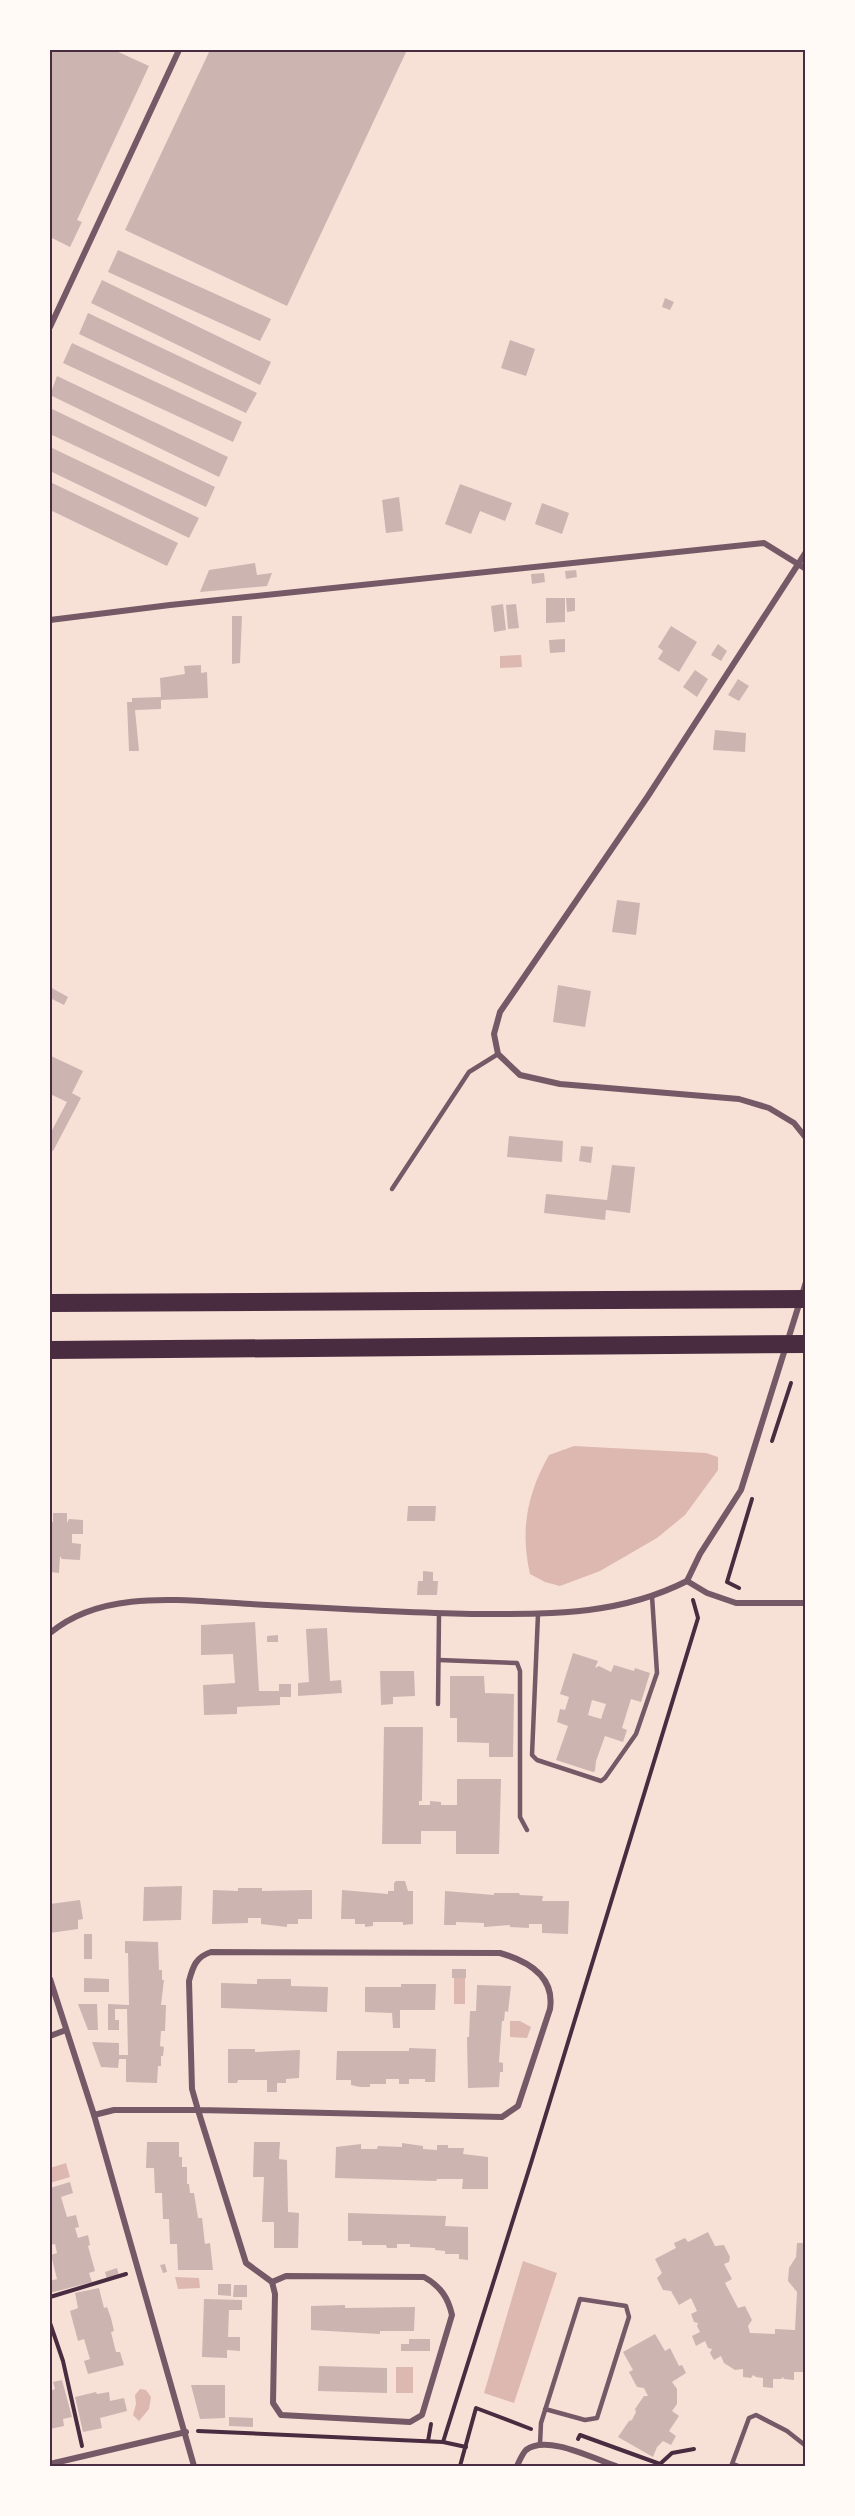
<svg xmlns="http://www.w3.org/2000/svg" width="855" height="2516" viewBox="0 0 855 2516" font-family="Rubik,sans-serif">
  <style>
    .water { fill: #dcb8b0 }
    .building { fill: #ccb4b1; fill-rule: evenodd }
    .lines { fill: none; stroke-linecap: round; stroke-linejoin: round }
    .path { stroke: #4a2c40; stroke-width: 4 }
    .service { stroke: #755966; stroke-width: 4.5 }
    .minor { stroke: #755966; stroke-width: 6 }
    .motorway { stroke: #4a2c40; stroke-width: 18 }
    .neatline { fill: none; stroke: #4a2c40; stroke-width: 2 }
  </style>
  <rect width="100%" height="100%" fill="#f7e1d7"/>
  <g class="water">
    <path d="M521 655 522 667 500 668V656Z"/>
    <path d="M574 1446 706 1453 718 1457V1470L685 1515 657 1538 600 1571 560 1586 545 1582 530 1574C520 1530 527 1494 549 1455Z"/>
    <rect x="454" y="1978" width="11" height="26"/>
    <path d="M510 2021H520L531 2027 527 2038 510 2037Z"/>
    <path d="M66 2163 70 2177 50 2183V2168Z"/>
    <path d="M523 2261 557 2273 514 2403 484 2393Z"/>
    <path d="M175 2277 199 2278 200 2288 178 2289Z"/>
    <rect x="396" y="2367" width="17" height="26"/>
    <path d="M140 2389 146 2390 151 2397 149 2409 139 2421 133 2415 136 2404 135 2395Z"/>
  </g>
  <g class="building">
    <path d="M50 50H114L149 66 77 220 82 222 70 247 50 237Z"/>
    <path d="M210 50H407L287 306 125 230Z"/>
    <path d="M118 250 271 319 260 341 108 272Z"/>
    <path d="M102 280 271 362 260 385 91 303Z"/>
    <path d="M665 298 674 302 670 310 662 307Z"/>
    <path d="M88 313 257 393 246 413 79 334Z"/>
    <path d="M510 340 535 349 526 376 501 368Z"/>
    <path d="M72 343 242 422 233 442 63 363Z"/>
    <path d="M57 376 228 457 219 477 50 395Z"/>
    <path d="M50 408 215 487 206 507 50 434Z"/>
    <path d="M50 447 199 518 189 538 50 471Z"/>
    <path d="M50 482 178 543 167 566 50 510Z"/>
    <path d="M460 484 512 503 505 521 480 511 471 534 445 524Z"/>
    <path d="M399 497 403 531 386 533 382 500Z"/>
    <path d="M542 503 569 513 562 534 535 524Z"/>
    <path d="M255 563 257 575 272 573 267 586 200 592 209 570Z"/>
    <path d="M576 570 577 577 566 579 565 571Z"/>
    <path d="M544 573 545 582 532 584 531 574Z"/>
    <path d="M546 598H565V622L546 623Z"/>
    <path d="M566 598H575V611L567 612Z"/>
    <path d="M503 604 506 630 494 632 491 606Z"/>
    <path d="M516 604 519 628 508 629 506 605Z"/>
    <path d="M232 616H242L240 663 232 664Z"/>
    <path d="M671 626 697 642 679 672 658 659 663 651 658 647Z"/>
    <path d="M565 639V652L550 653 549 640Z"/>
    <path d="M718 644 727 651 721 661 711 655Z"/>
    <path d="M201 665V673L207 672 208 698 161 700V709L135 710 139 751H129L127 702H132V698L161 697 160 678 185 674 184 666Z"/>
    <path d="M695 670 708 679 697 697 683 687Z"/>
    <path d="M738 679 749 686 739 701 728 695Z"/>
    <path d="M715 730 746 733 745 752 713 750Z"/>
    <path d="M617 900 640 903 636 935 612 932Z"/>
    <path d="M558 985 591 991 585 1027 553 1022Z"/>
    <path d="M50 987 68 997 64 1005 50 998Z"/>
    <path d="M51 1056 83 1071 72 1093 81 1098 53 1151 50 1150V1134L67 1102 50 1094Z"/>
    <path d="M509 1136 563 1141 562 1162 507 1157Z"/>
    <path d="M581 1146 593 1147 591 1163 579 1161Z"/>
    <path d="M612 1165 635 1167 630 1213 606 1210 605 1220 544 1213 546 1194 607 1200Z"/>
    <path d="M408 1506H436L435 1521H407Z"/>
    <path d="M53 1513H67V1523L69 1519 83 1520V1534H72V1543L81 1544 80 1560 62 1559 60 1556 59 1573 50 1572V1522H53Z"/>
    <path d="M423 1571 433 1572V1581H438L437 1595H417L418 1581H423Z"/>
    <path d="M255 1622 259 1691H279V1684H291V1697H280V1705L237 1707V1714L204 1715 203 1685 235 1683 233 1654 201 1655V1625Z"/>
    <path d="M327 1628 330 1681 341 1680 342 1693 298 1696V1683L309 1682 306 1629Z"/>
    <path d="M278 1635V1642H267V1636Z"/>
    <path d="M573 1653 598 1661 595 1668 599 1666 611 1672 614 1665 634 1671 635 1668 650 1673 641 1702 631 1699 622 1728 627 1730 623 1742 605 1736 596 1761 595 1771 593 1772 556 1760 568 1726 557 1722 560 1709 565 1710 569 1697 560 1694ZM592 1700 606 1704 601 1719 588 1715Z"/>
    <path d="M380 1671H414L415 1696 393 1697V1704L381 1705Z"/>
    <path d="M450 1676H484L485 1693 514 1694 513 1757H489V1743L457 1742V1718H450Z"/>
    <path d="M384 1727H423L422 1801H419V1805H430V1801L441 1802V1805H457V1779H501L499 1854H456V1831H421V1844H382Z"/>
    <path d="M396 1881H405L408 1891H413V1924L403 1925V1922H373V1926L365 1927V1924H355V1919H341L342 1890 388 1894V1891H394V1883Z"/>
    <path d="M182 1886 181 1920 143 1921 144 1887Z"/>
    <path d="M238 1888H262V1891L312 1890V1919H298V1924H287V1927L261 1924V1918H248V1923L212 1924 213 1890 238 1891Z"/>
    <path d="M445 1891 494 1895V1893H519L520 1895 543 1896 542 1901H569L568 1934 542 1933V1924H529V1928L510 1927V1925L484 1927V1923L456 1922V1925H444Z"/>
    <path d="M80 1900 83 1919 78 1920V1929L50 1933V1904Z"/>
    <rect x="84" y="1934" width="8" height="25"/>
    <path d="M125 1941 158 1942 159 1970H162V1980H164L161 2005H166L165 2031H161L160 2046 164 2047 163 2056H161V2066H158L157 2083 126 2082V2059H119L118 2068 101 2067 92 2042 119 2043V2055H128L127 2009H115V2020H119V2030H108V2004L129 2005 128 1953H125Z"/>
    <rect x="452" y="1969" width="14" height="9"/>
    <path d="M84 1978 109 1979V1992H84Z"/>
    <path d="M257 1979H291V1986L328 1987 327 2012 221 2008V1983L257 1984Z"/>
    <path d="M401 1984H436L435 2010H400V2028H393L392 2013 365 2012V1987H401Z"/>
    <path d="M477 1985 511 1986 508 2012 505 2011 504 2021H502L499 2062 503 2063V2072H500L499 2087 468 2088 467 2037H469L470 2011H476Z"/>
    <path d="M78 2004H97L98 2030H88Z"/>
    <path d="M409 2048 436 2049 435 2082H425V2079H409V2084H399V2079H386V2084H370V2087H360L351 2085V2080H336L337 2051H409Z"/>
    <path d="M228 2049H255V2052L300 2050 299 2078 286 2079V2083H277V2092H267V2080H238L237 2083H228Z"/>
    <path d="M147 2142H179V2157H182V2167H187V2184H189L190 2193H194L198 2218H202L205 2244 210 2243 213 2270H178L177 2244H170L169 2219H163L162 2193H155L154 2168H146Z"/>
    <path d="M254 2142H280L279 2159 287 2160 288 2212 299 2213 298 2248H274V2222H262L264 2177H253Z"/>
    <path d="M402 2143 423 2146V2149L437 2150V2145H448V2148H464L463 2154 488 2157V2189H462L463 2179H437L436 2181 335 2178 336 2147 361 2144V2149H377L378 2146 402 2147Z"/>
    <path d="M70 2182 73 2193 61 2197 67 2217 76 2215 79 2227 75 2228 78 2238 88 2235 90 2245 88 2246 95 2271 89 2273 92 2282 50 2293V2281L57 2279 51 2255 57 2253 55 2244 50 2245V2188Z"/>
    <path d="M348 2213 446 2216 445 2226 468 2227V2260L459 2259V2254H445V2251L435 2250V2248L410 2247V2244H397V2248H387L386 2245H362V2241H348Z"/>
    <path d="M708 2232 715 2246 724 2245 730 2257 729 2262 724 2264 732 2279 725 2283 738 2308 745 2306 752 2320 748 2326 750 2333 775 2334V2329L795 2330 797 2292 788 2281 789 2268 796 2257 797 2243H806V2372H794V2380L784 2379 783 2377 781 2379H773V2388L763 2387V2378L756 2377 753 2375 751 2378 743 2377V2369L735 2370 724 2363 721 2356 714 2360 710 2353 712 2349 708 2348 705 2341 696 2346 692 2336 700 2332 697 2326 698 2323 694 2322 691 2314 697 2311 691 2298 679 2305 671 2291 663 2290 657 2278 662 2273 655 2259 676 2248 674 2243 685 2238 688 2242Z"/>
    <path d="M165 2264 167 2272 163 2273 160 2265Z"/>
    <path d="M117 2268 119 2276 107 2279 105 2272Z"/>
    <path d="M218 2284H231V2296L218 2295Z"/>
    <path d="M234 2285H247V2297H233Z"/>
    <path d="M99 2288 104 2308 107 2307 111 2318 114 2331 111 2332 116 2352H120L124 2365 88 2374 84 2361 90 2359 84 2339 78 2341 70 2311 78 2308 75 2293Z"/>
    <path d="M204 2299 242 2300V2310H229L228 2337H240V2351L227 2350V2358L202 2357Z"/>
    <path d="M345 2305V2308L415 2307 414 2331H380V2334L311 2330V2306Z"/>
    <path d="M655 2334 665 2351 670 2348 679 2366 682 2365 686 2373 672 2382 677 2389V2404L672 2411 679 2416 669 2431 676 2436 671 2445 663 2441 657 2447 653 2457 618 2437 629 2421 632 2420 636 2412 635 2409 644 2396H648L644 2388 637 2387 629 2372 633 2370 623 2352Z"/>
    <path d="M409 2339H430V2351H401V2344H409Z"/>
    <path d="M319 2366 387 2368V2393L318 2391Z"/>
    <path d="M62 2380 72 2417 63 2419 64 2426 50 2429V2391L55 2389 53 2382Z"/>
    <path d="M191 2385H225V2418L200 2419Z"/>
    <path d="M96 2392 97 2394 109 2392 110 2401 124 2398 127 2411 100 2418 102 2428 83 2432 75 2397Z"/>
    <path d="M229 2417 253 2418V2427L229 2426Z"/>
  </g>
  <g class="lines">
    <g class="path">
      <path d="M772 1441 791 1383"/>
      <path d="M739 1588 727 1582 752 1499"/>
      <path d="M50 2297 126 2274"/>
      <path d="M50 2323 63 2361 82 2446"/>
      <path d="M198 2431 443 2442"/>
      <path d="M578 2439 580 2435 660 2464 672 2453 694 2449"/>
      <path d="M428 2441 431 2424"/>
      <path d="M466 2447 443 2442 531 2163 698 1618 693 1600"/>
      <path d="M460 2466 476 2408 531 2429"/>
    </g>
    <g class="service">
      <path d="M392 1189 469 1072 498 1054"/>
      <path d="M538 1614 532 1755 537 1760 601 1781 605 1778 636 1734 657 1673 652 1596"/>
      <path d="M439 1660 517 1663 520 1671V1817L527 1830"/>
      <path d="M438 1704 439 1614"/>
      <path d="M540 2444 541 2423 580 2299 626 2306 629 2317 597 2418 585 2420 545 2409"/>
      <path d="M738 2466 732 2464 749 2418 756 2415 787 2431 806 2446"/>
    </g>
    <g class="minor">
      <path d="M50 327 179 50"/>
      <path d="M806 552 648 796 500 1012 494 1034 498 1054 520 1075 560 1084 739 1099 769 1108 794 1123 806 1138"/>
      <path d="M50 620 170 605 764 543 806 569"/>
      <path d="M687 1581 700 1554 741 1490 806 1282"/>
      <path d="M687 1581 707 1593 736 1603H806"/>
      <path d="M50 1633C104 1588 185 1601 251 1604 327 1608 403 1613 479 1614 553 1614 620 1615 687 1581"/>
      <path d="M50 1979 94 2115 194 2466"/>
      <path d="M50 2036 66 2030"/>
      <path d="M94 2115 114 2110H198L502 2117 518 2106 550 2009C555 1976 528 1961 500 1953L211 1952C196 1957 193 1966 189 1981L192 2089 198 2110 246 2263 272 2282 275 2294 273 2403 281 2415 410 2422 422 2415 452 2315C448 2297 440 2286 424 2277L286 2276 272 2282"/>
      <path d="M50 2464 186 2432"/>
      <path d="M517 2466C519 2462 522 2454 526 2450 547 2434 594 2459 616 2466"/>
    </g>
    <g class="motorway">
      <path d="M50 1303 806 1299"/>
      <path d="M50 1350 806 1344"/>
    </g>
  </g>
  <rect width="855" height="2516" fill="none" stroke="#fffaf5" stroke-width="102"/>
  <rect x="51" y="51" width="753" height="2414" class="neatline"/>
</svg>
